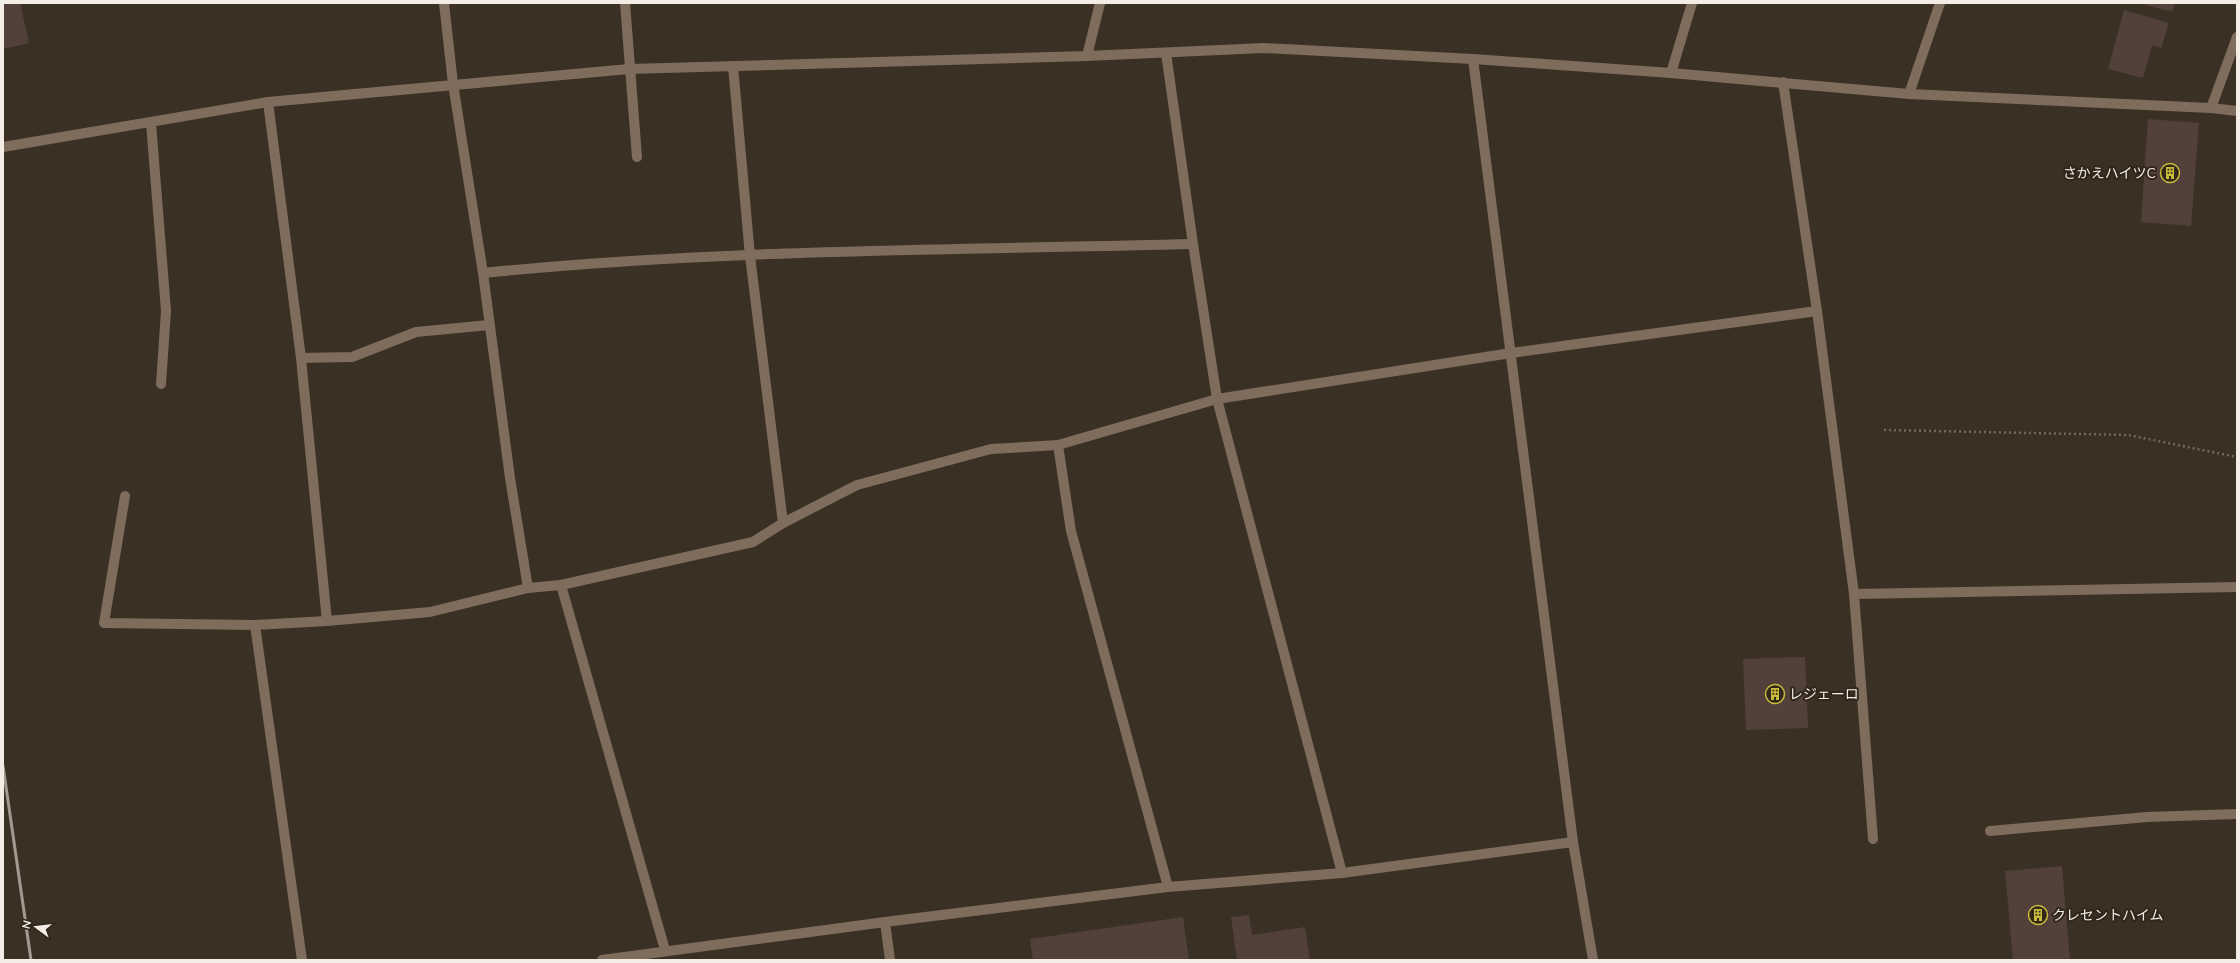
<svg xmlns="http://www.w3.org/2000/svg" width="2240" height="963" viewBox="0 0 2240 963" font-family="'Nunito Sans','Noto Sans JP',sans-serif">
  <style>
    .building { fill: #52413a }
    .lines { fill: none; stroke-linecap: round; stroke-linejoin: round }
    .path { stroke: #736a5f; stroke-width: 2.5; stroke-dasharray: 2 3; stroke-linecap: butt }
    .minor { stroke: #7e6c5c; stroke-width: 10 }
    .rail { stroke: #a29a90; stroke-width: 3 }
    .labels { text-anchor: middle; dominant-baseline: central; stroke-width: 4; stroke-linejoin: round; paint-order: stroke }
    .poi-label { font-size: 14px; fill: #f3ede5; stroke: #30261a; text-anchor: start }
  </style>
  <rect width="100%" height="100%" fill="#3b3024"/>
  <g class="building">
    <path d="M3 3H20L29 43 3 49Z"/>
    <path d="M2139 3H2175L2172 12Z"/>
    <path d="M2124 10 2169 23 2161 48 2152 45 2143 78 2108 69Z"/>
    <path d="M2148 119 2199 123 2191 226 2141 222Z"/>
    <path d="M1805 657 1808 728 1746 730 1743 659Z"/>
    <path d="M2062 866 2070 960H2013L2005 871Z"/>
    <path d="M1249 915 1252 935 1305 927 1310 960H1237L1231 917Z"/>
    <path d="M1183 917 1189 960H1033L1030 939Z"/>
  </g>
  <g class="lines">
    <path class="path" d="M1884 430 2128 435 2237 457"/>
    <g class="minor">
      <path d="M444 3 453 84 483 273 510 478 528 588"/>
      <path d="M625 3 637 157"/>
      <path d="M1166 53 1193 244 1217 399 1342 873"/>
      <path d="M1087 56 1100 3"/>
      <path d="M1473 59 1573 842 1593 960"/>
      <path d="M733 66 750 256 783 523"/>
      <path d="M1671 73 1692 3"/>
      <path d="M1783 82 1817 311 1854 594 1873 839"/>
      <path d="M1909 94 1940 3"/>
      <path d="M268 102 301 358 327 621"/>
      <path d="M2211 108 2237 37"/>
      <path d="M151 123 166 311 161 384"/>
      <path d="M3 147 268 102 629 69 1087 56 1264 48 1473 59 1671 73 1909 94 2211 108 2237 111"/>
      <path d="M483 273C718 249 957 250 1193 244"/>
      <path d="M301 358 352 357 416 332 489 325"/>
      <path d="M1058 445 1071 531 1168 887"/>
      <path d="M125 496 104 623 255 625 327 621 430 612 528 588 561 585 753 542 783 523 857 485 991 449 1058 445 1217 399 1511 353 1817 311"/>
      <path d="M561 585 665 950"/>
      <path d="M1854 594 2237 587"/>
      <path d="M255 625 302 960"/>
      <path d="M1990 831 2147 817 2237 814"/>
      <path d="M885 922 890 960"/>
      <path d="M602 960 885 922 1168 887 1342 873 1573 842"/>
    </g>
    <path class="rail" d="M3 766 31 960"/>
  </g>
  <defs>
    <symbol id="building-ring" viewBox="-11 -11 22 22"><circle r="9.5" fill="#30261a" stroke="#c8bb3b" stroke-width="1.5"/><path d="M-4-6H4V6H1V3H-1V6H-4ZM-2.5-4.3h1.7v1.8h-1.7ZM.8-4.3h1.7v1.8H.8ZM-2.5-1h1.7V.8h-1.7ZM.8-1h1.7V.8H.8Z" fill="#c8bb3b"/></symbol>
  </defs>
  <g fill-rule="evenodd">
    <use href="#building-ring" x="2159" y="162" width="22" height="22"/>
    <use href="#building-ring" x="1764" y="683" width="22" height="22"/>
    <use href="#building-ring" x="2027" y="904" width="22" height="22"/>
  </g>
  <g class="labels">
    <g class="poi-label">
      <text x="2156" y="173" text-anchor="end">さかえハイツC</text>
      <text x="1789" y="694">レジェーロ</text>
      <text x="2052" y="915">クレセントハイム</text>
    </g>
  </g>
  <rect width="2240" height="963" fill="none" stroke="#f3ede5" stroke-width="8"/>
  <g transform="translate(36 927) rotate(285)" stroke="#30261a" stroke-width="3" paint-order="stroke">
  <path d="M0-3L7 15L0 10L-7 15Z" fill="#f3ede5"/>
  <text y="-6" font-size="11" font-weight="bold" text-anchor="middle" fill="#f3ede5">N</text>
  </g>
</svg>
